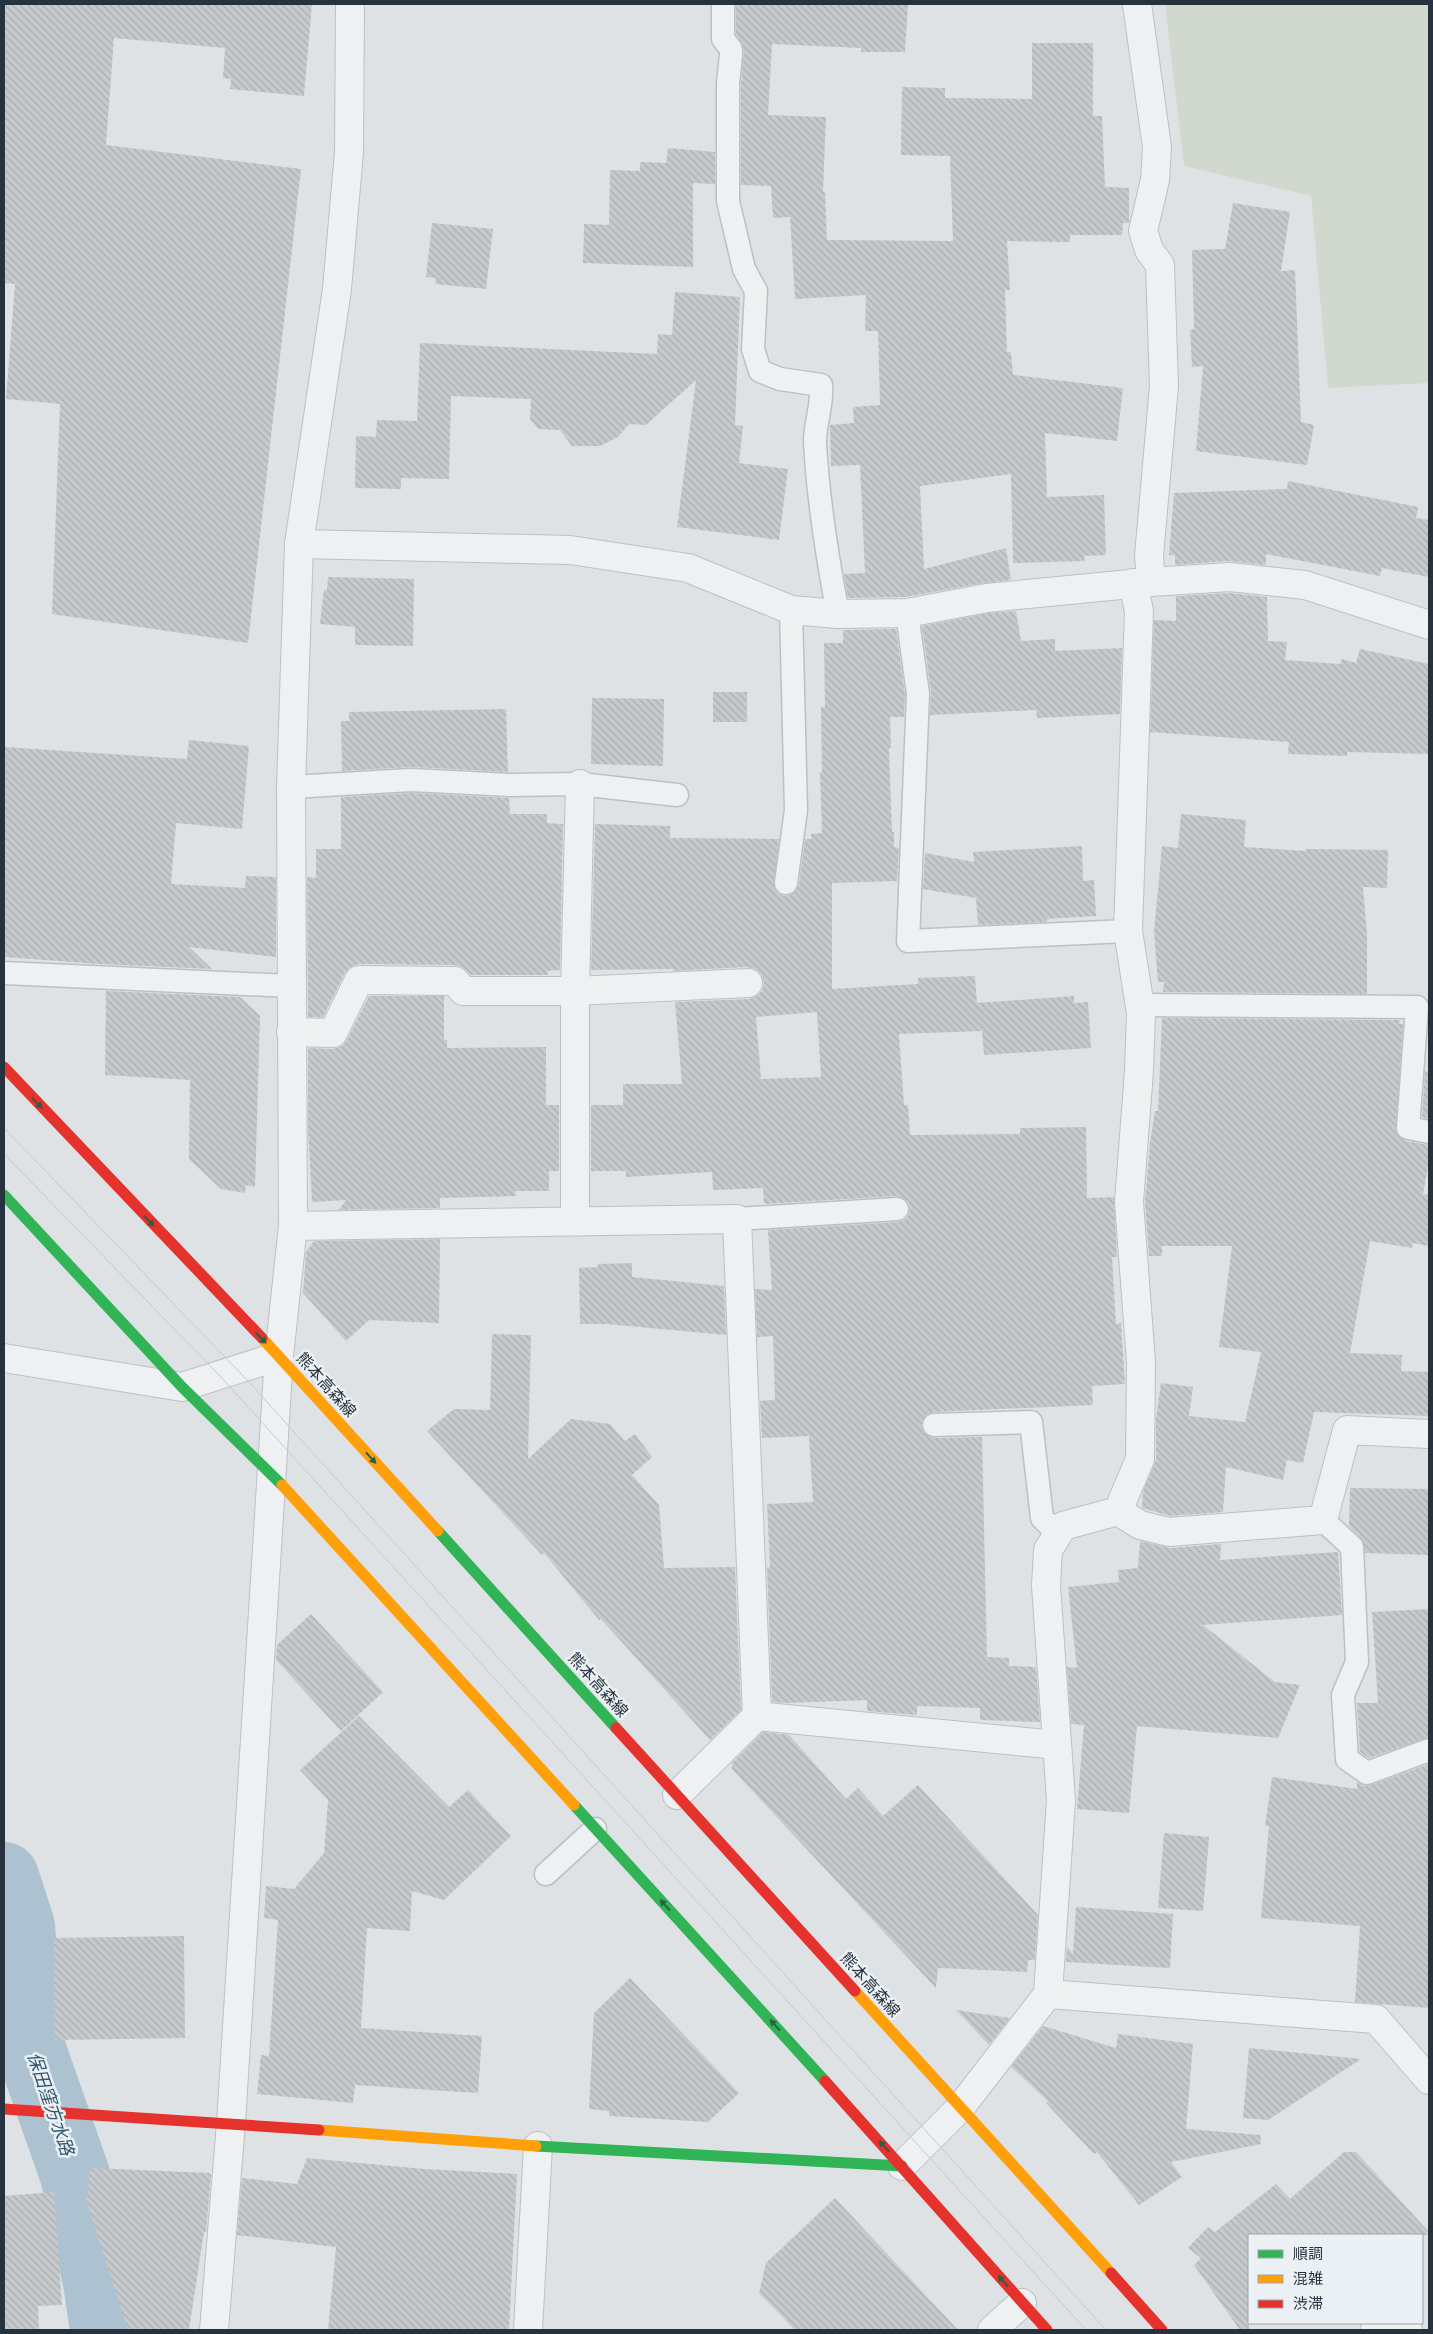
<svg xmlns="http://www.w3.org/2000/svg" width="1433" height="2334" viewBox="0 0 1433 2334" font-family="'Source Sans 3','Noto Sans JP',sans-serif">
  <style>
    .garden { fill: #d1d9cf }
    .lines { fill: none; stroke-linecap: round; stroke-linejoin: round }
    .river { stroke: #acc2d0; stroke-width: 70 }
    .building { fill: url(#building-back-hatch); fill-rule: evenodd }
    .lane-casing { stroke: #bdc0c2; stroke-width: 25 }
    .street-casing { stroke: #bdc0c2; stroke-width: 30 }
    .lane { stroke: #eef0f1; stroke-width: 22 }
    .street { stroke: #eef0f1; stroke-width: 28 }
    .fast { stroke: #30b455; stroke-width: 11 }
    .slow { stroke: #ff9f0a; stroke-width: 11 }
    .jam { stroke: #e5322d; stroke-width: 11 }
    .tram { stroke: #c7cacc; stroke-width: 1 }
    .oneway { fill: #2a6045 }
    .labels { text-anchor: middle; dominant-baseline: central; stroke-width: 5; stroke-linejoin: round; paint-order: stroke }
    .street-label { font-size: 16px; fill: #26323d; stroke: #ebf0f4 }
    .water-label { font-size: 18px; font-style: italic; fill: #2f5771; stroke: #ebf0f4 }
  </style>
  <defs>
    <pattern id="building-back-hatch" width="6" height="6" patternUnits="userSpaceOnUse" patternTransform="scale(1.25)"><rect width="6" height="6" fill="#c7cacc"/><path d="M-1 5l2 2M0 0l6 6M5-1l2 2" fill="none" stroke="#abaeb0"/></pattern>
  </defs>
  <rect width="100%" height="100%" fill="#dfe2e4"/>
  <path class="garden" d="M1165 4H1429V383L1328 388 1311 196 1184 166Z"/>
  <g class="lines">
    <path class="river" d="M4 1877 20 1926 29 2044 75 2175 98 2282 105 2330"/>
  </g>
  <g class="building">
    <path d="M4 4H312L304 96 230 89 231 79 223 78 225 48 114 38 106 145 301 169 248 643 52 614 60 404 6 399 15 284 4 283Z"/>
    <path d="M736 4H908L905 52H861V48L772 44 768 115 826 117 823 192H825L827 240 953 241 950 156 901 155 902 87 945 88V98L1032 99V43H1093V116H1102L1105 187 1129 188V223H1123L1122 235H1070V242L1007 241 1010 290H1005L1007 352H1011L1013 375 1123 388 1117 441 1045 433 1047 497 1104 495 1106 555 1084 556 1085 561 1013 563 1011 474 920 486 924 569 1006 548 1011 580 984 583 905 597 848 598 844 574 865 573 860 465 831 466 830 425 854 423 853 407 880 405 878 331H865L866 295 795 299 790 217 773 218 771 186 741 185V84L744 49 736 34Z"/>
    <path d="M668 148 715 152V184L693 183V267L583 263 584 224 609 225 610 170 640 171V162L666 163Z"/>
    <path d="M1233 203 1290 212 1281 271 1295 270 1301 422 1314 425 1307 465 1196 451 1203 366 1192 367 1190 330 1194 329 1192 250 1225 249Z"/>
    <path d="M432 223 493 229 486 289 435 284 436 278 426 277Z"/>
    <path d="M675 292 740 297 735 425 743 426 739 463 788 469 779 540 677 527 696 380 646 425 629 424 618 437 600 446H572L560 430 538 429 530 419 531 399 451 396 449 479 401 478V489L355 488 356 436 376 437 377 420 417 421 420 343 657 354 658 334 672 335Z"/>
    <path d="M1288 481 1418 507 1416 518 1429 520V577L1382 568 1380 576 1266 554V565L1229 561 1175 565V555H1169L1174 493 1287 489Z"/>
    <path d="M328 577 414 579 413 646 355 645V627L320 624 324 590H327Z"/>
    <path d="M1230 593 1267 597 1268 641 1287 642 1285 660 1340 664 1342 659 1356 663 1360 649 1429 664V754L1347 752V756L1288 754 1289 742 1150 732 1154 620 1176 621V596Z"/>
    <path d="M1016 611 1021 641 1055 639V651L1122 648 1120 714 1037 718 1036 710 930 715 931 692 922 626 989 613Z"/>
    <path d="M896 629 905 695 904 717H890L891 748H889L892 832H894V847L899 848 897 881 832 883V989L918 984V978L975 976 977 1003 1074 996V1003L1088 1002 1091 1048 984 1055 982 1031 899 1034 904 1105H908L910 1135 1020 1134V1128L1086 1127 1087 1198 1114 1197 1117 1257H1112L1116 1324 1121 1323 1125 1384 1092 1386 1093 1405 934 1412 927 1414 921 1425 923 1432 934 1438 982 1437 987 1657 1009 1658V1666L1036 1667 1040 1722 980 1720V1708L917 1706V1715L903 1714 867 1711V1700L787 1703 772 1702 767 1567H770L767 1504 813 1502 809 1436 762 1438 760 1401 775 1400 773 1336 757 1337 755 1289 772 1290 768 1230 898 1222 905 1220 909 1214 910 1208 908 1201 896 1196 766 1204 764 1203 763 1188 713 1190 712 1172 626 1177V1171H591V1105H623V1084H682L675 1002 749 999 756 996 762 991 764 983 761 974 755 969 747 967 673 971V969L591 970 595 824 670 826V838L779 839 774 887 778 893 784 896 791 895 799 885 805 839H811V834L822 833 820 772H822L821 707H825L824 643H843V630ZM817 1012 821 1077 761 1079 756 1017Z"/>
    <rect x="713" y="692" width="34" height="30"/>
    <path d="M592 698 664 699 663 766 591 764Z"/>
    <path d="M506 709 508 772 412 767 342 771 341 721H349V712Z"/>
    <path d="M189 740 249 746 242 829 176 823 171 884 245 888 246 876 276 877V957L189 947 212 969 99 964 4 957V747L187 759Z"/>
    <path d="M411 793 509 798 510 814H547V823L563 824 560 970 547 971 548 975H471L462 967 455 965 359 964 350 967 345 973 323 1017H308L307 877 316 878V849H341V797Z"/>
    <path d="M1181 814 1246 820 1244 847 1306 851V849L1388 850 1387 888 1363 887 1367 934V994L1163 992 1164 982H1158L1154 932 1162 846 1178 848Z"/>
    <path d="M1082 846 1083 881 1094 880 1096 916 1047 919V922L978 925 976 898 923 889 925 853 974 862 973 852Z"/>
    <path d="M106 991 240 997 260 1016 255 1187 246 1185 245 1193 221 1189 189 1159 190 1080 105 1075Z"/>
    <path d="M369 996H444V1040H447V1048L546 1047V1105H559V1171H549V1191H515L516 1196 440 1198V1208L339 1210 346 1200 312 1202 308 1127V1048L333 1049 342 1046 347 1040Z"/>
    <path d="M1162 1018 1400 1020 1399 1024H1403L1396 1133 1405 1141 1429 1145V1161L1423 1194 1429 1195V1246L1413 1243 1412 1248 1370 1241 1350 1353 1402 1355 1401 1371 1429 1372V1416L1314 1412 1303 1463 1287 1460 1283 1480 1226 1467 1223 1512 1170 1516 1142 1508 1143 1491 1156 1460V1418L1161 1383 1193 1387 1189 1416 1245 1422 1261 1352 1219 1347 1232 1246H1162V1256H1149L1145 1202 1150 1143 1155 1111H1158Z"/>
    <path d="M1425 1071 1429 1072V1119L1422 1117Z"/>
    <path d="M440 1239 439 1323 369 1320 346 1341 303 1293 306 1252 314 1241Z"/>
    <path d="M632 1263V1277L724 1286 726 1335 607 1324H580L579 1268 598 1267V1264Z"/>
    <path d="M492 1334 531 1335 528 1459 571 1419 610 1424 625 1441 635 1434 652 1457 632 1475 659 1505 664 1568 735 1567 741 1710 710 1740 601 1619 599 1620 544 1553 542 1555 427 1431 454 1409 490 1410Z"/>
    <path d="M1350 1488 1429 1489 1428 1555 1365 1553 1361 1538 1349 1526Z"/>
    <path d="M1140 1541 1170 1548 1221 1544 1220 1560 1338 1552 1342 1615 1203 1625 1275 1682 1300 1685 1278 1738 1137 1726 1129 1813 1077 1809 1084 1725 1071 1724 1067 1667 1077 1668 1068 1587 1119 1582 1118 1570 1138 1568Z"/>
    <path d="M1429 1609V1737L1369 1758 1360 1752 1357 1703H1378L1372 1612Z"/>
    <path d="M311 1614 383 1692 341 1731 276 1660 277 1645Z"/>
    <path d="M359 1716 449 1807 468 1790 511 1836 444 1900 412 1891 410 1931 367 1928 361 2028 482 2036 478 2093 355 2085 353 2103 257 2094 261 2055 269 2056 278 1920 264 1918 266 1886 294 1889 324 1853 328 1800 300 1770Z"/>
    <path d="M763 1732 789 1735 846 1799 858 1788 883 1816 918 1785 1038 1915 1035 1960H1028L1027 1972 938 1968 936 1988 731 1768 733 1766 731 1764Z"/>
    <path d="M1429 1764V2008L1355 2002 1360 1926 1261 1918 1269 1826H1265L1272 1777 1357 1789V1782L1365 1786 1371 1785Z"/>
    <path d="M1164 1833 1209 1837 1203 1911 1158 1908Z"/>
    <path d="M1076 1907 1173 1914 1170 1968 1066 1962 1067 1947 1073 1954Z"/>
    <path d="M184 1936 185 2038 55 2040 54 1938Z"/>
    <path d="M630 1978 739 2093 708 2122 609 2116V2111L589 2109 594 2013Z"/>
    <path d="M956 2010 1010 2018 989 2045Z"/>
    <path d="M1043 2026 1116 2048 1118 2034 1193 2044 1186 2129 1260 2135 1261 2144 1171 2162 1182 2177 1139 2205 1097 2152 1094 2154 1046 2103 1048 2101 1011 2067Z"/>
    <path d="M1249 2048 1361 2059 1268 2120 1243 2118Z"/>
    <path d="M1344 2152H1356L1429 2232V2235H1249V2330H1240L1194 2265 1201 2258 1188 2248 1208 2227 1215 2232 1276 2184 1290 2199Z"/>
    <path d="M307 2158 424 2169 517 2174 509 2330H328L336 2247 237 2235 242 2178 297 2184Z"/>
    <path d="M91 2168 209 2173 211 2175 206 2232H204L189 2330H128L86 2200Z"/>
    <path d="M54 2192 62 2305 38 2306 39 2330H4V2196Z"/>
    <path d="M835 2198 958 2330H795L759 2293 766 2263Z"/>
  </g>
  <g class="lines">
    <defs>
      <g id="lane">
        <path d="M723 6V39L731 49V55L728 83V201L744 269 756 291 753 349 760 371 780 379 821 385C823 404 815 422 815 442 818 501 827 556 838 614"/>
        <path d="M907 613 918 694 908 941 1128 931"/>
        <path d="M291 787 411 780 510 785 580 784 677 795"/>
        <path d="M786 883 796 810 791 610"/>
        <path d="M4 973 291 986"/>
        <path d="M1139 1005 1417 1007 1408 1128 1429 1132"/>
        <path d="M737 1219 897 1209"/>
        <path d="M934 1425 1031 1422 1042 1518 1058 1534"/>
        <path d="M1323 1520 1352 1547 1357 1662 1343 1695 1347 1759 1367 1773 1429 1750"/>
        <path d="M546 1874 595 1829"/>
      </g>
      <g id="street">
        <path d="M1137 4 1157 147 1155 180 1143 231 1149 250 1160 265 1164 386 1149 556 1151 582"/>
        <path d="M299 544 570 550 688 568 791 610 838 614 907 613 987 598 1151 582 1230 577 1305 585 1429 625"/>
        <path d="M291 1032 333 1033 359 980 455 981 463 991H575L748 983"/>
        <path d="M575 1220V991L580 784"/>
        <path d="M293 1226 737 1219 757 1716 1057 1745"/>
        <path d="M4 1358 182 1387 279 1356"/>
        <path d="M1118 1511 1140 1525 1169 1532 1323 1520 1347 1430 1429 1434"/>
        <path d="M677 1795 757 1716"/>
        <path d="M1048 1994 1376 2019 1429 2080"/>
        <path d="M902 2166 960 2108 1048 1994 1061 1800 1046 1586 1048 1550 1063 1526 1118 1511 1140 1459 1141 1362 1129 1202 1139 1071 1141 1013 1128 931 1138 640 1139 611 1133 583"/>
        <path d="M1400 2323 1408 2330"/>
        <path d="M214 2330 231 2123 279 1356 293 1226 291 787 299 544 337 289 349 152 350 4"/>
        <path d="M528 2330 538 2146"/>
        <path d="M992 2330 1022 2303"/>
        <path d="M1375 2330 1384 2323"/>
      </g>
    </defs>
    <use href="#lane" class="lane-casing"/>
    <use href="#street" class="street-casing"/>
    <use href="#lane" class="lane"/>
    <use href="#street" class="street"/>
    <g class="fast">
      <path d="M4 1195 182 1387 282 1485"/>
      <path d="M438 1531 616 1728"/>
      <path d="M574 1805 825 2081"/>
      <path d="M536 2146 902 2166"/>
    </g>
    <g class="slow">
      <path d="M262 1338 438 1531"/>
      <path d="M282 1485 574 1805"/>
      <path d="M855 1991 1111 2273"/>
      <path d="M319 2130 536 2146"/>
    </g>
    <g class="jam">
      <path d="M4 1067 262 1338"/>
      <path d="M616 1728 855 1991"/>
      <path d="M825 2081 1047 2330"/>
      <path d="M4 2109 319 2130"/>
      <path d="M1111 2273 1162 2330"/>
    </g>
    <g class="tram">
      <path d="M4 1128 248 1381 1106 2330"/>
      <path d="M4 1154 219 1375 1086 2330"/>
    </g>
  </g>
  <defs><path id="oneway-solid" d="M-6-.8H1V-3.2L6.5 0L1 3.2V.8H-6Z" transform="scale(1.25)"/></defs>
  <g class="oneway">
    <use href="#oneway-solid" transform="translate(37 1103) rotate(46)"/>
    <use href="#oneway-solid" transform="translate(149 1221) rotate(46)"/>
    <use href="#oneway-solid" transform="translate(261 1338) rotate(46)"/>
    <use href="#oneway-solid" transform="translate(371 1458) rotate(48)"/>
    <use href="#oneway-solid" transform="translate(665 1905) rotate(-132)"/>
    <use href="#oneway-solid" transform="translate(775 2025) rotate(-132)"/>
    <use href="#oneway-solid" transform="translate(884 2146) rotate(-132)"/>
    <use href="#oneway-solid" transform="translate(1003 2281) rotate(-131)"/>
  </g>
  <g class="labels">
    <g class="street-label">
      <text transform="translate(326 1385) rotate(48)">熊本高森線</text>
      <text transform="translate(598 1685) rotate(48)">熊本高森線</text>
      <text transform="translate(870 1985) rotate(48)">熊本高森線</text>
    </g>
    <g class="water-label">
      <text transform="translate(50 2104) rotate(71)">保田窪方水路</text>
    </g>
  </g>
  <rect width="1433" height="2334" fill="none" stroke="#26323d" stroke-width="10"/>
  <rect x="1248" y="2234" width="175" height="90" fill="#ebf0f4" stroke="#9ca4ab"/>
  <rect x="1258" y="2250" width="25" height="8" fill="#30b455" stroke="#9ca4ab"/>
  <text x="1293" y="2259" font-size="15" fill="#26323d">順調</text>
  <rect x="1258" y="2275" width="25" height="8" fill="#ff9f0a" stroke="#9ca4ab"/>
  <text x="1293" y="2284" font-size="15" fill="#26323d">混雑</text>
  <rect x="1258" y="2300" width="25" height="8" fill="#e5322d" stroke="#9ca4ab"/>
  <text x="1293" y="2309" font-size="15" fill="#26323d">渋滞</text>
</svg>
